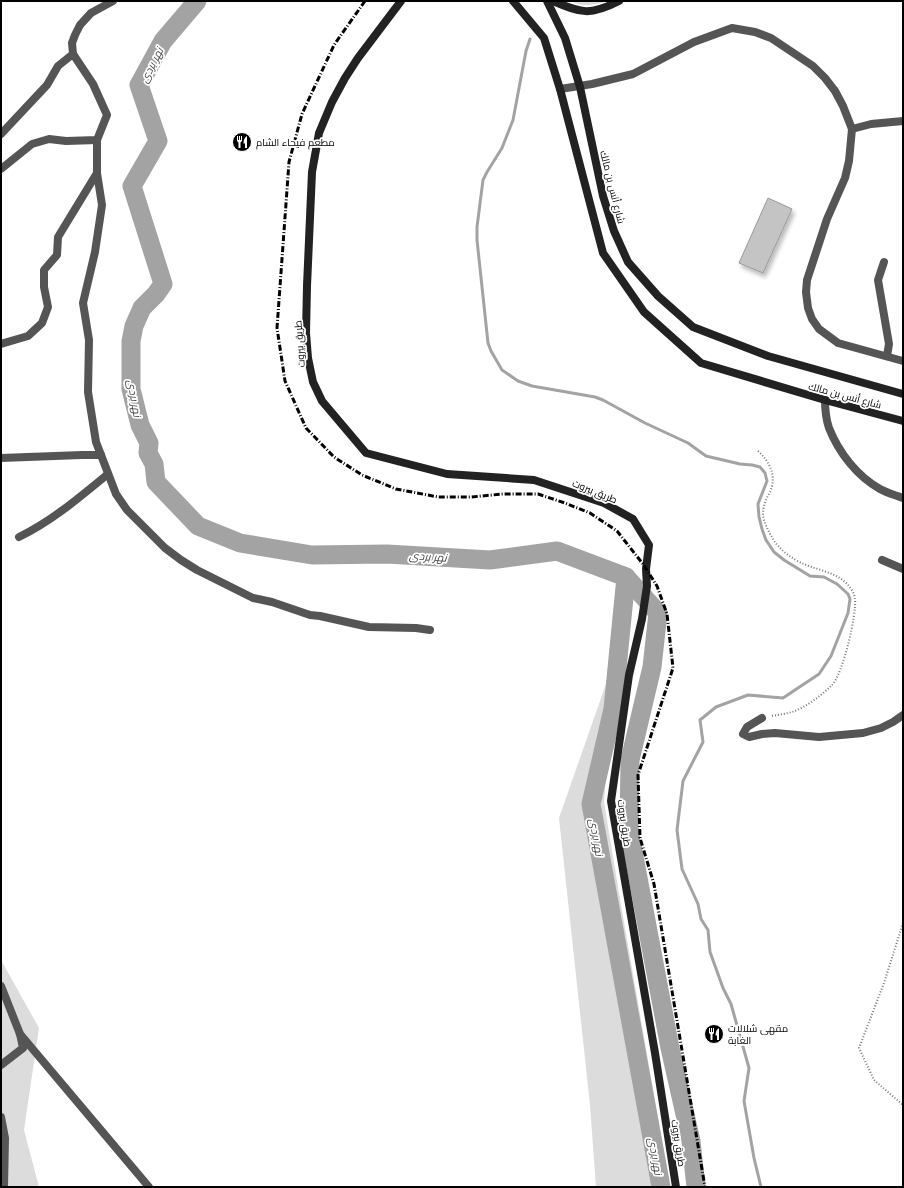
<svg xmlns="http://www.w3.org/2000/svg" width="904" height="1188" viewBox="0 0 904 1188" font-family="'Noto Sans',Cairo,sans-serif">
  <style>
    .green { fill: #dcdcdc }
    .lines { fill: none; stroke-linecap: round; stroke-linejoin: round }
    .stream { stroke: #a3a3a3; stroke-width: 3 }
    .river { stroke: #a3a3a3; stroke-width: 19 }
    .building { fill: #c4c4c4; stroke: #999; filter: url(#shadow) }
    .path { stroke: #777; stroke-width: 2; stroke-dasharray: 1 2; stroke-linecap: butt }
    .street { stroke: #555; stroke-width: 8 }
    .secondary { stroke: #222; stroke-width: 8 }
    .rail { stroke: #000; stroke-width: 3; stroke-dasharray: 6 2 1 2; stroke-linecap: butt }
    .labels { text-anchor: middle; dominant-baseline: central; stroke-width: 3.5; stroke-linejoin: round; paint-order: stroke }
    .poi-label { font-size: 10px; fill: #000; stroke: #fff; text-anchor: start }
    .street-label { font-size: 10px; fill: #000; stroke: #fff }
    .water-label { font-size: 11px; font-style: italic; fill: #444; stroke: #fff }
  </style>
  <defs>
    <filter id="shadow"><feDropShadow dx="2.5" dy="4" stdDeviation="2" flood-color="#0004"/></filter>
  </defs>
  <rect width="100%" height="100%" fill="#fff"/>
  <g class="green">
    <path d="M570 1H607C594 6 582 7 570 1Z"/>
    <path d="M619 647 609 732 604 802 619 893 670 1187H596L590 1105 559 818Z"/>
    <path d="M1 960 39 1028 24 1130 39 1187H1Z"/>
  </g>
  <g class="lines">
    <path class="stream" d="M530 39 526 51 513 120 502 148 487 172 483 180 477 227V240L488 343 491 351 502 370 518 381 532 386 595 397 603 400 645 423 688 443 706 456 740 464 752 465 760 467 765 473 767 481 758 504 759 517 762 529 766 540 774 552 784 560 810 576 824 577 837 584 848 594 850 599 848 613 831 656 819 674 783 698 748 695 716 707 700 720 703 742 683 781 677 830 682 869 698 904 701 919 708 930 710 952 723 988 731 1004 749 1068 744 1101 754 1158 761 1187"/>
    <g class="river">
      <path d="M197 1 163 41 139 85 158 141 132 186 163 284 156 294 142 308 134 326 131 341V389L140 425 149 443 148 453 154 464 156 482 198 526 240 543 312 555 387 554 490 560 557 551 626 577 613 709 591 804 661 1187"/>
      <path d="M626 577 658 613 652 667 630 760 629 830 670 1048 691 1141 696 1187"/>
    </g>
  </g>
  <path class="building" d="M768 198 792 209 763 273 739 263Z"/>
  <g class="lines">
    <g class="path">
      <path d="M758 451C770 462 777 476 770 492 766 499 763 506 763 515 764 522 768 531 772 537 777 548 793 560 804 564 820 571 836 572 848 585 851 588 854 593 855 598 857 614 843 674 832 685 822 695 805 708 792 712 785 714 778 715 771 716"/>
      <path d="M903 923 884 983 859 1048 874 1080 903 1105"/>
    </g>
    <g class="street">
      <path d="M560 89 592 84 633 74 694 42 732 28 755 32 771 38 813 66 825 78 835 91 843 106 852 129 849 161 845 178 827 219 807 280 806 292 808 308 812 319 819 329 838 343 903 361"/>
      <path d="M852 129 871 124 903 121"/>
      <path d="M1 134 47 85 58 66 73 54"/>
      <path d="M1 169 32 144 49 139 66 141 97 140 107 115 93 84 73 54 72 43 75 35 80 25 91 13 113 1"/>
      <path d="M97 173 102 205 95 252 83 303 89 340 88 392 96 442 116 494 127 510 165 548 181 560 197 570 253 598 272 602 310 615 320 616 369 627 416 628 430 630"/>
      <path d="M884 262 878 280 889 344 887 356"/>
      <path d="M1 344 28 336 42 323 48 307 44 287V270L57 255 58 237 97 173V140"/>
      <path d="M825 400C825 409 826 419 829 428 839 453 857 476 880 489 887 493 895 495 903 498"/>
      <path d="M1 458 82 455H101"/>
      <path d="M19 537C52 521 80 497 108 474"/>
      <path d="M882 560 903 569"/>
      <path d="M762 718 747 727 743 734 749 737 762 734 775 733 819 737 863 733 881 728 893 722 903 715"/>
      <path d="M1 986 20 1034 23 1048 1 1065"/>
      <path d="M20 1034 149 1187"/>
      <path d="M1 1117 5 1138 4 1187"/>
    </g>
    <g class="secondary">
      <path d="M401 1 358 58 345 78 332 102 319 133 312 172 307 286 306 333 308 358 313 382 322 401 366 453 447 474 534 480 604 503 633 519 649 545 646 569 647 586 642 619 629 675 611 801 655 1053 676 1187"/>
      <path d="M513 1 544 38 560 89 603 253 644 312 701 363 825 400 903 421"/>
      <path d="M547 1 565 38 580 87 603 196 614 231 628 262 658 296 693 327 768 356 903 394"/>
      <path d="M553 1C581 13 590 16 619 1"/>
    </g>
    <path class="rail" d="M365 1 334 45 302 114 289 162 277 328 285 381 306 428 334 457 362 475 396 489 438 497H471L503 494H538L565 503 590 513 617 531 643 564 657 586 667 614 673 668 638 775 640 838 654 884 705 1187"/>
  </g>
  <defs>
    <symbol id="restaurant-disc" viewBox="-11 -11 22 22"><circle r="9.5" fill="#000" stroke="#fff"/><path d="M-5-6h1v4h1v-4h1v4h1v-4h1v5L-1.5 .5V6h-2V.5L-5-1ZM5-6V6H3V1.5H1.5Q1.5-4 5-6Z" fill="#fff"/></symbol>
  </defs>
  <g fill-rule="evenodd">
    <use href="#restaurant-disc" x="231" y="131" width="22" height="22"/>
    <use href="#restaurant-disc" x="703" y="1023" width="22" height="22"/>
  </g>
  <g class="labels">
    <g class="poi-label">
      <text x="256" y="142">مطعم فيحاء الشام</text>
      <text x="728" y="1028">مقهى شلالات<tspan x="728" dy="12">الغابة</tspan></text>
    </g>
    <g class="street-label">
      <text transform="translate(613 187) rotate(76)">شارع أنس بن مالك</text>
      <text transform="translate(299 344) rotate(-94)">طريق بيروت</text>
      <text transform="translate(845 395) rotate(15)">شارع أنس بن مالك</text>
      <text transform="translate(595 491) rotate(22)">طريق بيروت</text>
      <text transform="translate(625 823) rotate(82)">طريق بيروت</text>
      <text transform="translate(679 1143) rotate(81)">طريق بيروت</text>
    </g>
    <g class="water-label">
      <text transform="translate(151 65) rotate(-63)">نهر بردى</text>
      <text transform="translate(135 398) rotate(80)">نهر بردى</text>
      <text transform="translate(428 556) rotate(4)">نهر بردى</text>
      <text transform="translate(597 837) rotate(80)">نهر بردى</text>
      <text transform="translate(656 1156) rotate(80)">نهر بردى</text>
    </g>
  </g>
  <rect width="904" height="1188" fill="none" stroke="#000000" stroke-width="4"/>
</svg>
